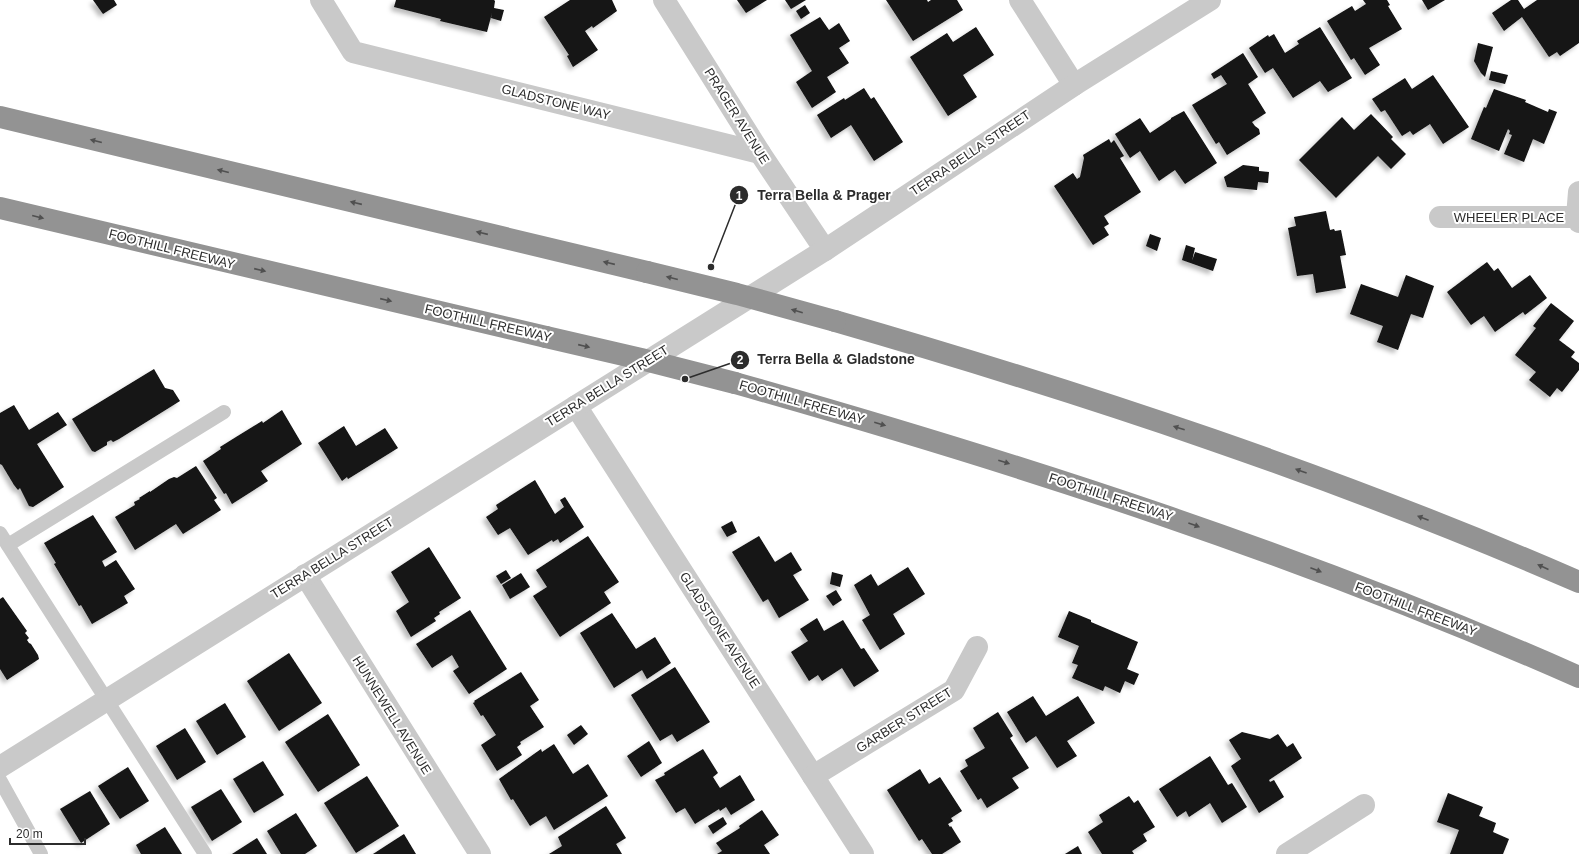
<svg xmlns="http://www.w3.org/2000/svg" width="1579" height="854" viewBox="0 0 1579 854" font-family="Helvetica,sans-serif">
  <style>
    .building { fill: #131313; filter: url(#shadow) }
    .lines { fill: none; stroke-linecap: round; stroke-linejoin: round }
    .service { stroke: #c9c9c9; stroke-width: 14 }
    .minor { stroke: #c9c9c9; stroke-width: 22 }
    .tertiary { stroke: #c9c9c9; stroke-width: 22 }
    .motorway { stroke: #939393; stroke-width: 22 }
    .motorway-bridge { stroke: #939393; stroke-width: 22 }
    .oneway { fill: #505050 }
    .labels { text-anchor: middle; dominant-baseline: central; stroke-width: 4; stroke-linejoin: round; paint-order: stroke }
    .street-label { font-size: 13px; fill: #2c2c2c; stroke: #fff }
    .leader { fill: none; stroke: #2c2c2c; stroke-width: 1.5 }
    .callout-dot { fill: #2c2c2c; stroke: #fff; stroke-width: 1.5 }
    .mark-label { font-size: 12px; text-anchor: middle; font-weight: bold; fill: #fff }
    .callout-label { font-size: 14px; text-anchor: middle; font-weight: bold; fill: #2c2c2c; stroke: #fff; stroke-width: 4; stroke-linejoin: round; paint-order: stroke }
  </style>
  <defs>
    <filter id="shadow"><feDropShadow dx="-3.5" dy="3.5" stdDeviation="2" flood-color="#0004"/></filter>
  </defs>
  <rect width="100%" height="100%" fill="#fff"/>
  <g class="building">
    <path d="M93 0H114L117 5 103 14Z"/>
    <path d="M396 0H494L495 1 494 8 504 10 501 21 491 18 492 13 487 32 440 21 441 19 394 7Z"/>
    <path d="M570 0H612L617 11 593 28 592 26 585 31 598 50 573 67 567 56 569 55 544 17Z"/>
    <path d="M737 0H767L746 13Z"/>
    <path d="M785 0H806L791 9Z"/>
    <path d="M886 0H927L928 2 931 0H957L963 10 913 41Z"/>
    <path d="M1363 0H1387L1390 5 1388 6 1402 29 1369 48 1380 65 1365 75 1354 58 1351 60 1327 21 1352 6 1355 11 1366 4Z"/>
    <path d="M1422 0H1445L1428 10Z"/>
    <path d="M1511 0H1518L1524 9 1537 0H1579V43L1560 56 1557 52 1549 57 1522 17 1504 31 1492 13Z"/>
    <path d="M805 5 810 13 801 19 796 11Z"/>
    <path d="M820 17 829 30 839 23 850 41 839 48 849 63 827 77 836 92 812 108 796 82 812 71 790 35Z"/>
    <path d="M976 27 994 55 963 75 977 97 948 116 910 57 947 33 953 42Z"/>
    <path d="M1320 27 1352 78 1328 92 1320 81 1293 98 1273 68 1265 73 1249 48 1268 35 1269 37 1274 34 1285 53 1299 44 1297 41Z"/>
    <path d="M1478 43 1493 47 1485 77 1481 73 1474 61Z"/>
    <path d="M1243 53 1258 77 1248 84 1266 113 1252 122 1255 126 1259 129 1260 134 1227 155 1219 142 1216 144 1192 105 1227 84 1221 75 1214 79 1211 74Z"/>
    <path d="M1491 71 1508 75 1505 84 1489 80Z"/>
    <path d="M1433 75 1469 127 1443 144 1430 124 1413 135 1410 131 1402 136 1385 110 1381 112 1372 99 1405 78 1412 89Z"/>
    <path d="M864 88 871 99 874 97 903 142 874 161 851 125 831 138 817 115 844 98 845 100Z"/>
    <path d="M1494 89 1526 100 1525 102 1548 112 1549 109 1557 112 1544 144 1533 139 1524 162 1504 154 1512 135 1509 134 1510 131 1508 129 1499 151 1471 139 1484 107 1486 108Z"/>
    <path d="M1184 111 1217 163 1185 184 1175 170 1159 181 1140 151 1130 158 1115 134 1140 118 1150 133 1171 119V118Z"/>
    <path d="M1371 114 1393 137 1391 139 1406 154 1391 169 1378 156 1336 198 1299 160 1342 117 1354 130Z"/>
    <path d="M1109 139 1111 143 1114 140 1124 156 1120 158 1141 192 1104 216 1109 224 1104 227 1109 235 1093 245 1054 186 1073 173 1077 179 1080 177 1084 158 1083 155Z"/>
    <path d="M1243 165 1259 167V171L1269 172 1268 183 1258 182 1257 190 1227 187 1224 177Z"/>
    <path d="M1326 211 1330 230 1334 229 1335 231 1341 230 1346 255 1340 256 1346 288 1316 293 1313 274 1297 276 1288 228 1296 226 1294 217Z"/>
    <path d="M1150 234 1161 238 1157 251 1146 246Z"/>
    <path d="M1186 245 1195 248 1192 261 1195 252 1217 259 1213 271 1182 260Z"/>
    <path d="M1487 262 1494 271 1498 268 1512 288 1530 275 1547 298 1525 315 1523 312 1495 332 1484 316 1471 325 1447 292Z"/>
    <path d="M1406 275 1434 286 1423 318 1411 314 1398 350 1377 342 1383 326 1350 314 1361 284 1398 297Z"/>
    <path d="M1551 303 1574 321 1559 340 1575 352 1571 357 1579 363V370L1562 392 1557 388 1550 397 1529 380 1536 372 1515 355 1536 328 1533 326Z"/>
    <path d="M154 369 165 388 173 390 180 401 119 439 113 442 111 440 107 442V445L95 452 92 451 72 419Z"/>
    <path d="M14 405 29 430 58 412 67 425 37 444 64 487 33 507 29 506 20 488 18 490 14 485 2 465 0 464V413Z"/>
    <path d="M282 410 302 444 261 471 268 481 232 504 226 493 224 494 203 461 221 449 220 447 236 437 262 421 263 423Z"/>
    <path d="M344 426 356 446 385 428 398 448 348 479 347 477 342 481 318 443Z"/>
    <path d="M196 466 217 498 214 500 221 510 183 534 176 524 135 550 115 517 135 505 134 502 140 499 139 498 150 491V492L169 479 174 477 177 478Z"/>
    <path d="M535 480 555 514 564 507 560 500 565 497 584 527 560 543 558 539 553 542 552 540 528 555 510 528 498 535 486 517 498 509 496 505Z"/>
    <path d="M93 515 117 552 102 561 105 567 116 560 135 589 124 596 128 603 92 624 81 605 79 606 54 564 56 563 44 543Z"/>
    <path d="M732 521 737 532 727 537 721 527Z"/>
    <path d="M588 536 619 582 604 592 611 603 560 637 533 596 547 587 536 570Z"/>
    <path d="M759 536 775 562 791 552 802 570 793 575 809 600 779 618 768 599 763 602 732 552Z"/>
    <path d="M429 547 461 598 439 612 440 614 434 618 436 621 411 637 396 611 409 602 391 572Z"/>
    <path d="M908 567 925 594 893 614 905 634 880 650 862 620 870 615 854 585 871 574 878 586Z"/>
    <path d="M506 570 511 578 501 584 496 576Z"/>
    <path d="M832 572 843 575 840 587 830 584Z"/>
    <path d="M521 573 530 587 510 599 502 585Z"/>
    <path d="M836 590 842 600 833 606 826 596Z"/>
    <path d="M3 597 27 631 25 633 29 638 27 640 29 643 31 644 38 655 39 659 7 680 0 669V599Z"/>
    <path d="M470 610 507 669 469 694 453 671 459 667 452 655 432 668 416 644Z"/>
    <path d="M1069 611 1091 620V622L1138 642 1127 669 1139 674 1134 685 1125 681 1120 693 1105 686 1103 691 1072 678 1078 665 1072 663 1079 646 1058 637Z"/>
    <path d="M612 613 636 649 655 637 671 663 647 679 642 670 614 688 580 633Z"/>
    <path d="M817 618 824 631 843 620 861 649 864 648 879 671 854 687 842 668 822 681 818 675 809 681 791 652 808 641 800 629Z"/>
    <path d="M289 653 322 703 279 731 247 681Z"/>
    <path d="M675 667 710 722 677 742 672 734 660 741 631 695Z"/>
    <path d="M521 672 539 700 530 706 544 727 520 742 521 744 517 747 522 755 497 771 481 745 496 735 483 715 481 716 473 703 475 702 474 701Z"/>
    <path d="M1033 696 1046 716 1078 696 1095 723 1067 741 1077 756 1057 768 1036 736 1026 743 1007 712Z"/>
    <path d="M225 703 246 737 217 755 196 721Z"/>
    <path d="M998 712 1013 736 1010 738 1029 768 1012 778 1019 788 987 808 981 798 978 800 960 771 968 766 965 760 985 748 973 728Z"/>
    <path d="M328 714 360 765 318 792 285 742Z"/>
    <path d="M581 725 588 734 574 745 567 735Z"/>
    <path d="M185 728 206 762 177 780 156 746Z"/>
    <path d="M1242 732 1270 739 1278 734 1287 747 1293 743 1302 758 1269 780 1270 782 1274 780 1284 797 1259 813 1231 766 1241 759 1229 740Z"/>
    <path d="M649 741 662 763 641 777 627 756Z"/>
    <path d="M554 744 573 774 588 764 608 796 554 830 546 816 530 826 513 799 511 800 499 779 541 749 542 752Z"/>
    <path d="M703 749 718 773 713 777 720 788 740 775 755 800 731 815 726 807 720 811 719 809 695 824 685 808 676 813 655 780 665 775 664 773Z"/>
    <path d="M1210 756 1228 785 1232 783 1247 807 1222 823 1210 803 1189 817 1186 811 1177 817 1159 789Z"/>
    <path d="M263 761 284 795 254 813 233 779Z"/>
    <path d="M128 767 149 801 120 819 98 786Z"/>
    <path d="M920 769 929 784 940 777 962 811 951 818 953 821 948 824 950 827 951 826 961 842 942 854H932L922 839 919 841 887 790Z"/>
    <path d="M367 776 399 826 356 853 324 803Z"/>
    <path d="M221 789 242 822 212 841 191 807Z"/>
    <path d="M90 791 110 824 81 843 60 809Z"/>
    <path d="M1448 793 1483 807 1479 816 1496 823 1493 832 1509 839 1503 854H1450L1459 830 1437 822Z"/>
    <path d="M1129 796 1134 803 1138 800 1155 827 1143 834 1147 841 1132 851 1134 854H1102L1088 832 1103 822 1099 815Z"/>
    <path d="M606 806 626 838 616 844 622 854H549L562 846 558 837Z"/>
    <path d="M762 810 779 835 764 845 770 854H717L722 851 716 843 740 828 739 826Z"/>
    <path d="M296 813 317 846 305 854H281L267 831Z"/>
    <path d="M723 817 727 824 713 834 708 826Z"/>
    <path d="M165 827 182 854H141L136 845Z"/>
    <path d="M404 834 416 854H373Z"/>
    <path d="M257 838 267 854H232Z"/>
    <path d="M1078 846 1082 854H1065Z"/>
  </g>
  <g class="lines">
    <g class="service">
      <path d="M0 533 205 854"/>
      <path d="M8 545 224 412"/>
      <path d="M0 780 41 854"/>
    </g>
    <g class="minor">
      <path d="M321 0 353 52 760 153"/>
      <path d="M664 0 760 153 825 250"/>
      <path d="M1020 0 1074 85"/>
      <path d="M1579 192 1577 217 1579 222"/>
      <path d="M1440 217H1577"/>
      <path d="M576 406 863 854"/>
      <path d="M305 575 480 854"/>
      <path d="M813 776 954 690 977 647"/>
      <path d="M1287 854 1364 805"/>
    </g>
    <path class="tertiary" d="M0 767 825 250 1074 85 1210 0"/>
    <g class="motorway">
      <path d="M0 117 647 272"/>
      <path d="M0 208 546 337"/>
      <path d="M835 321C1088 394 1338 477 1579 582"/>
      <path d="M735 383C1022 464 1306 556 1579 677"/>
    </g>
    <g class="motorway-bridge">
      <path d="M647 272 737 294 835 321"/>
      <path d="M546 337 641 359 735 383"/>
    </g>
  </g>
  <defs><path id="oneway-solid" d="M-6-.8H1V-3.2L6.5 0L1 3.2V.8H-6Z"/></defs>
  <g class="oneway">
    <use href="#oneway-solid" transform="translate(96 141) rotate(-166)"/>
    <use href="#oneway-solid" transform="translate(223 171) rotate(-166)"/>
    <use href="#oneway-solid" transform="translate(356 203) rotate(-167)"/>
    <use href="#oneway-solid" transform="translate(38 217) rotate(14)"/>
    <use href="#oneway-solid" transform="translate(482 233) rotate(-167)"/>
    <use href="#oneway-solid" transform="translate(609 263) rotate(-167)"/>
    <use href="#oneway-solid" transform="translate(260 270) rotate(13)"/>
    <use href="#oneway-solid" transform="translate(672 278) rotate(-166)"/>
    <use href="#oneway-solid" transform="translate(386 300) rotate(13)"/>
    <use href="#oneway-solid" transform="translate(797 311) rotate(-164)"/>
    <use href="#oneway-solid" transform="translate(584 346) rotate(13)"/>
    <use href="#oneway-solid" transform="translate(880 424) rotate(16)"/>
    <use href="#oneway-solid" transform="translate(1179 428) rotate(-162)"/>
    <use href="#oneway-solid" transform="translate(1004 462) rotate(18)"/>
    <use href="#oneway-solid" transform="translate(1301 471) rotate(-160)"/>
    <use href="#oneway-solid" transform="translate(1423 518) rotate(-159)"/>
    <use href="#oneway-solid" transform="translate(1194 525) rotate(20)"/>
    <use href="#oneway-solid" transform="translate(1543 567) rotate(-156)"/>
    <use href="#oneway-solid" transform="translate(1316 570) rotate(21)"/>
  </g>
  <g class="labels">
    <g class="street-label">
      <text transform="translate(556 102) rotate(14)">GLADSTONE WAY</text>
      <text transform="translate(737 116) rotate(58)">PRAGER AVENUE</text>
      <text transform="translate(970 153) rotate(-34)">TERRA BELLA STREET</text>
      <text x="1509" y="217">WHEELER PLACE</text>
      <text transform="translate(172 249) rotate(14)">FOOTHILL FREEWAY</text>
      <text transform="translate(488 323) rotate(13)">FOOTHILL FREEWAY</text>
      <text transform="translate(607 386) rotate(-32)">TERRA BELLA STREET</text>
      <text transform="translate(802 402) rotate(16)">FOOTHILL FREEWAY</text>
      <text transform="translate(1111 497) rotate(18)">FOOTHILL FREEWAY</text>
      <text transform="translate(332 558) rotate(-32)">TERRA BELLA STREET</text>
      <text transform="translate(1416 609) rotate(21)">FOOTHILL FREEWAY</text>
      <text transform="translate(720 630) rotate(57)">GLADSTONE AVENUE</text>
      <text transform="translate(392 715) rotate(58)">HUNNEWELL AVENUE</text>
      <text transform="translate(904 720) rotate(-32)">GARBER STREET</text>
    </g>
  </g>
  <path class="leader" d="M711 267L739 195M685 379L740 360"/>
  <g class="callout-dot">
    <circle cx="711" cy="267" r="4"/>
    <circle cx="685" cy="379" r="4"/>
    <circle cx="739" cy="195" r="10"/>
    <circle cx="740" cy="360" r="10"/>
  </g>
  <g class="mark-label">
    <text x="739" y="200">1</text>
    <text x="740" y="364">2</text>
  </g>
  <g class="callout-label">
    <text x="824" y="200">Terra Bella &amp; Prager</text>
    <text x="836" y="364">Terra Bella &amp; Gladstone</text>
  </g>
  <path d="M10 838v6h75v-6" fill="none" stroke="#2c2c2c" stroke-width="2"/>
  <text x="16" y="838" font-size="12" fill="#2c2c2c" stroke="#ffffff" stroke-width="3" paint-order="stroke">20 m</text>
</svg>
